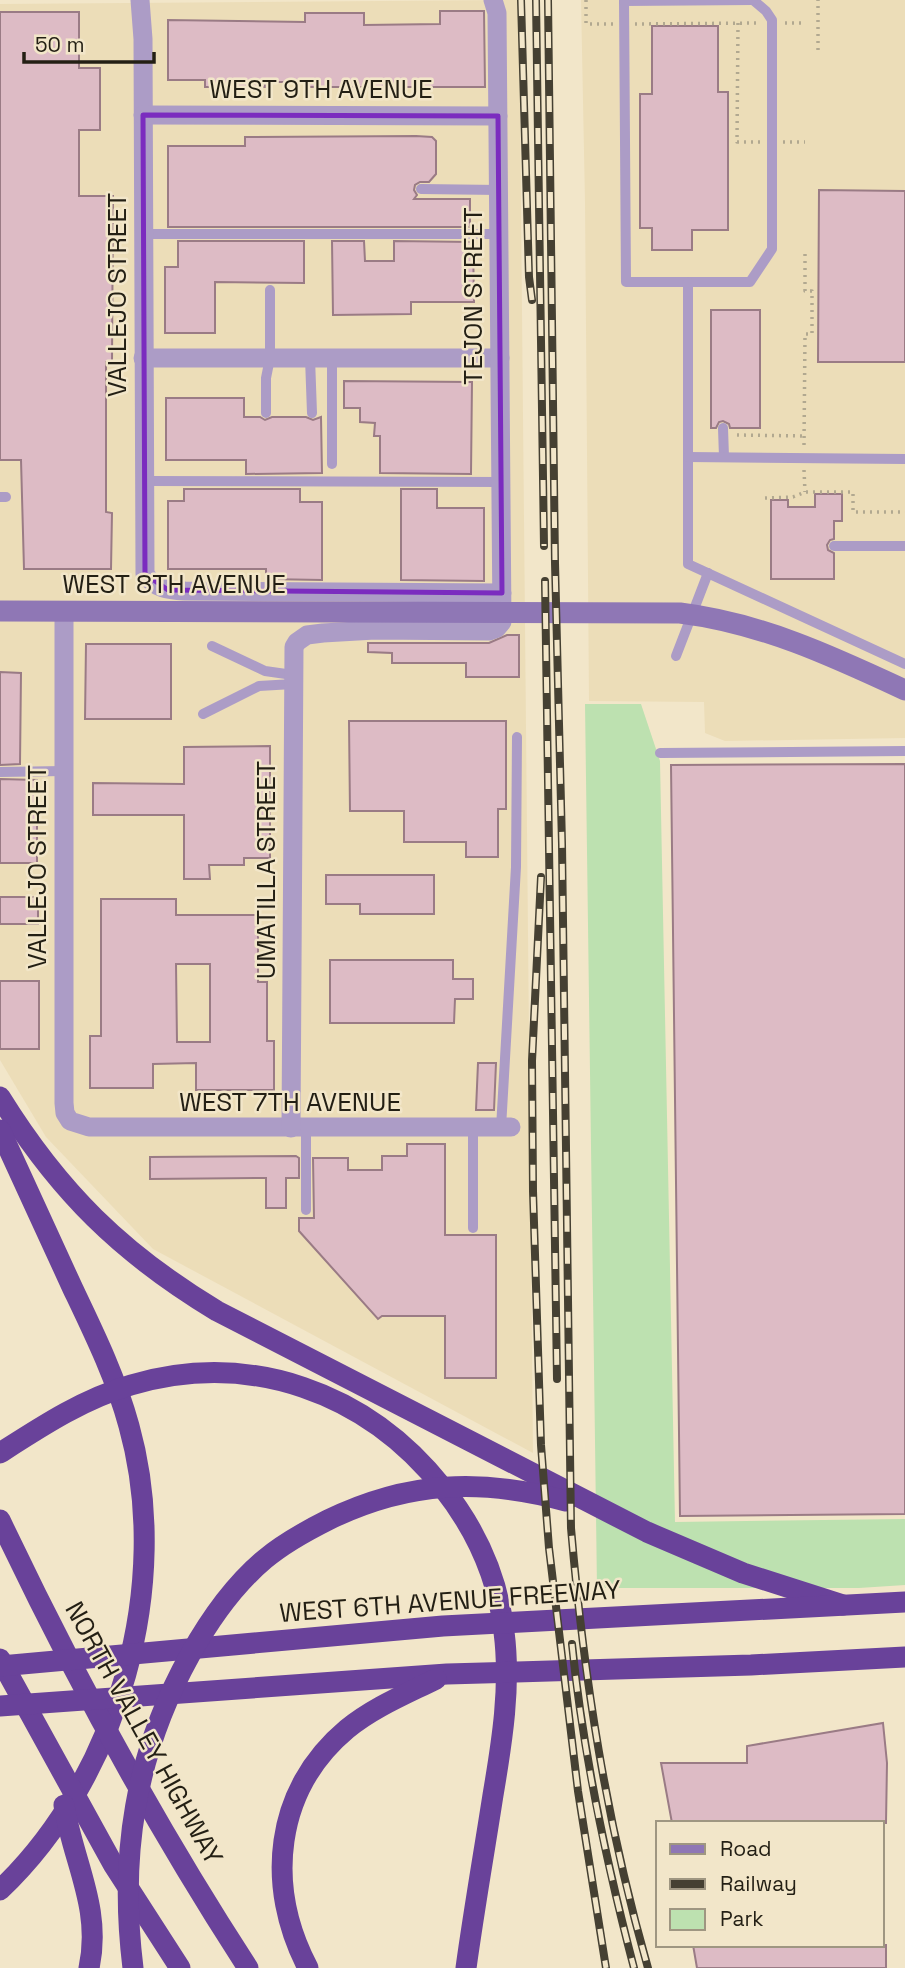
<svg xmlns="http://www.w3.org/2000/svg" width="905" height="1968" viewBox="0 0 905 1968" font-family="'Space Grotesk',sans-serif">
  <style>
    .built { fill: #ecddb8 }
    .green { fill: #bde1b0 }
    .building { fill: #ddbbc5; stroke: #9a7b85; stroke-width: 2; fill-rule: evenodd }
    .lines { fill: none; stroke-linecap: round; stroke-linejoin: round }
    .path { stroke: #b1a890; stroke-width: 3.5; stroke-dasharray: 2 5; stroke-linecap: butt }
    .lane { stroke: #ac9cc6; stroke-width: 10 }
    .street { stroke: #ac9cc6; stroke-width: 19 }
    .secondary { stroke: #8f77b5; stroke-width: 21 }
    .highway { stroke: #69429a; stroke-width: 21 }
    .rail-casing { stroke: #454032; stroke-width: 8 }
    .rail { stroke: #f2e6c9; stroke-width: 5; stroke-dasharray: 16; stroke-linecap: butt }
    .marked { fill: none; stroke: #7b2cbf; stroke-width: 5; stroke-linejoin: round }
    .labels { text-anchor: middle; dominant-baseline: central; stroke-width: 5; stroke-linejoin: round; paint-order: stroke }
    .street-label { font-size: 26px; fill: #231f14; stroke: #f2e6c9 }
  </style>
  <rect width="100%" height="100%" fill="#f2e6c9"/>
  <g class="built">
    <path d="M519 0 533 1453 153 1249 46 1137 0 1060V4Z"/>
    <path d="M581 0H905V738L725 741 705 733 704 702 589 701 585 202Z"/>
  </g>
  <path class="green" d="M585 704H641L660 761 675 1522 905 1519V1585L859 1588H597Z"/>
  <g class="building">
    <path d="M440 11H484L485 87H305V82H265V87H205V80H168V20L305 22V13H364V25L440 24Z"/>
    <path d="M0 12H79V68H100V130H79V196H113L112 362H106V512L112 513 111 569H24L21 460H0Z"/>
    <path d="M652 26H718V92H728V230H692V250H652V228H640V94H652Z"/>
    <path d="M416 136 432 137 436 141V174L429 182H420L415 185 414 190 417 195 414 199H470V227H168V146H245V137Z"/>
    <path d="M819 190 905 191V362H818Z"/>
    <path d="M178 241H304V283L215 282V333H165V267H178Z"/>
    <path d="M332 241H364L365 261H394V241L473 242 474 302H411V314L333 315Z"/>
    <path d="M711 310H760V428H730L729 424 723 421 719 422 716 428H711Z"/>
    <path d="M344 381 472 382 471 474 380 473V436H374L375 423 360 422V408H344Z"/>
    <path d="M166 398H244V417H260L265 420 272 417H306L313 420 321 417 322 473 246 474V460H166Z"/>
    <path d="M184 489H300V502H322V580L266 579V569H168V501H184Z"/>
    <path d="M401 489H437V508H484V581L401 580Z"/>
    <path d="M815 494H842V521H834V539L830 540 827 545 828 550 834 553V579H771V500H788V507H815Z"/>
    <path d="M507 635H519V677H466V663H392V653L368 652V643H489Z"/>
    <path d="M86 644H171V719H85Z"/>
    <path d="M0 672 21 673 20 764 0 765Z"/>
    <path d="M349 721H506V809H498V857H466V842H404V811H350Z"/>
    <path d="M270 746V858H244V865H209L210 879H184V815H93V783L184 784V747Z"/>
    <path d="M905 764V1514L680 1516 671 765Z"/>
    <path d="M0 779 37 780V863H0Z"/>
    <path d="M326 875H434V914H360V904H326Z"/>
    <rect x="0" y="897" width="38" height="27"/>
    <path d="M101 899H176V915H258V982H267V1041H274V1090H196V1063L153 1064V1088H90V1036H101ZM176 964H210V1042H177Z"/>
    <path d="M330 960H453V979H473V999H455L454 1023H330Z"/>
    <rect x="0" y="981" width="39" height="68"/>
    <path d="M478 1063H496L494 1110H476Z"/>
    <path d="M407 1144H445V1235H496V1378H445V1316H382L378 1319 299 1231V1218H314L313 1158H348V1170H382V1156H407Z"/>
    <path d="M296 1156 299 1158V1178H286V1208H266V1178L150 1179V1157Z"/>
    <path d="M883 1723 887 1763 886 1823H672L661 1763H747V1746Z"/>
    <path d="M693 1945H886V1968H697Z"/>
  </g>
  <g class="lines">
    <g class="path">
      <path d="M586 0V24H613"/>
      <path d="M738 23 737 142H761"/>
      <path d="M785 23H806"/>
      <path d="M635 24 760 23"/>
      <path d="M818 50V0"/>
      <path d="M783 142H805"/>
      <path d="M737 435 805 436"/>
      <path d="M804 445 805 334H812V291H805V250"/>
      <path d="M804 470 805 492"/>
      <path d="M765 498 793 497 805 492H853V512H905"/>
    </g>
    <g class="lane">
      <path d="M624 0 626 282H750L772 249V20L766 11 753 0"/>
      <path d="M624 1 753 0"/>
      <path d="M421 189 499 190"/>
      <path d="M143 234H499"/>
      <path d="M688 282V564L905 664"/>
      <path d="M310 358 312 413"/>
      <path d="M332 358V464"/>
      <path d="M266 413V378L270 358V290"/>
      <path d="M723 428 724 457"/>
      <path d="M688 457 905 459"/>
      <path d="M144 481 501 482"/>
      <path d="M0 497H6"/>
      <path d="M834 546H905"/>
      <path d="M212 646 265 671 293 675"/>
      <path d="M676 656 708 573"/>
      <path d="M203 714 259 686 293 684"/>
      <path d="M660 753 905 751"/>
      <path d="M0 772 64 771"/>
      <path d="M306 1128V1210"/>
      <path d="M473 1128V1228"/>
      <path d="M501 1128 516 867 517 737"/>
    </g>
    <g class="street">
      <path d="M140 0 143 39 145 574C155 589 168 590 185 591L502 593"/>
      <path d="M143 115 498 116"/>
      <path d="M143 358H500"/>
      <path d="M64 612V1103L65 1113 70 1121 89 1127H511"/>
      <path d="M291 1128 294 647 297 642 307 635 323 633 375 630 489 631 497 628 502 622 497 13 493 0"/>
    </g>
    <path class="secondary" d="M0 611 680 613C761 623 832 656 905 690"/>
    <g class="highway">
      <path d="M0 1097C59 1192 121 1253 217 1311L647 1532 743 1573 843 1605"/>
      <path d="M0 1130C24 1183 49 1236 73 1289 94 1333 116 1378 129 1426 173 1584 119 1777 0 1890"/>
      <path d="M0 1453C42 1426 83 1399 131 1385 250 1350 367 1392 443 1488 477 1531 498 1577 504 1632 511 1686 502 1742 493 1795 484 1853 474 1910 466 1968"/>
      <path d="M0 1520C73 1674 155 1825 248 1968"/>
      <path d="M0 1659 113 1864 180 1968"/>
      <path d="M0 1666 443 1626 905 1602"/>
      <path d="M0 1706 447 1674 751 1665 905 1657"/>
      <path d="M64 1805C73 1862 102 1908 89 1968"/>
      <path d="M133 1968C119 1855 135 1754 190 1655 210 1619 234 1585 265 1559 284 1543 306 1531 328 1520 408 1481 481 1478 566 1501"/>
      <path d="M308 1968C265 1886 274 1790 347 1729 374 1707 406 1694 436 1679"/>
    </g>
    <defs>
      <g id="rail">
        <path d="M521 0 529 277 532 300"/>
        <path d="M536 0 544 546"/>
        <path d="M548 0 555 563 562 844 571 1528C584 1680 606 1821 648 1968"/>
        <path d="M545 581 557 1379"/>
        <path d="M541 877 532 1061 533 1191 541 1445 549 1548 578 1791 606 1968"/>
        <path d="M572 1644C583 1754 606 1861 634 1968"/>
      </g>
    </defs>
    <use href="#rail" class="rail-casing"/>
    <use href="#rail" class="rail"/>
  </g>
  <path class="marked" d="M143 115 498 116 502 593 168 590 145 574Z"/>
  <g class="labels">
    <g class="street-label">
      <text x="321" y="89">WEST 9TH AVENUE</text>
      <text transform="translate(117 295) rotate(-90)">VALLEJO STREET</text>
      <text transform="translate(473 296) rotate(-90)">TEJON STREET</text>
      <text x="174" y="584">WEST 8TH AVENUE</text>
      <text transform="translate(37 867) rotate(-90)">VALLEJO STREET</text>
      <text transform="translate(266 870) rotate(-90)">UMATILLA STREET</text>
      <text x="290" y="1102">WEST 7TH AVENUE</text>
      <text transform="translate(450 1601) rotate(-4)">WEST 6TH AVENUE FREEWAY</text>
      <text transform="translate(144 1733) rotate(61)">NORTH VALLEY HIGHWAY</text>
    </g>
  </g>
  <rect x="656" y="1821" width="228" height="126" fill="#f2e6c9" stroke="#9f9681" stroke-width="2"/>
  <rect x="670" y="1844" width="35" height="10" fill="#8f77b5" stroke="#9f9681" stroke-width="2"/>
  <text x="720" y="1856" font-size="21" fill="#231f14">Road</text>
  <rect x="670" y="1879" width="35" height="10" fill="#454032" stroke="#9f9681" stroke-width="2"/>
  <text x="720" y="1891" font-size="21" fill="#231f14">Railway</text>
  <rect x="670" y="1909" width="35" height="21" fill="#bde1b0" stroke="#9f9681" stroke-width="2"/>
  <text x="720" y="1926" font-size="21" fill="#231f14">Park</text>
  <path d="M24 52v10h130v-10" fill="none" stroke="#231f14" stroke-width="3.5"/>
  <text x="35" y="52" font-size="21" fill="#231f14" stroke="#f2e6c9" stroke-width="5" paint-order="stroke">50 m</text>
</svg>
